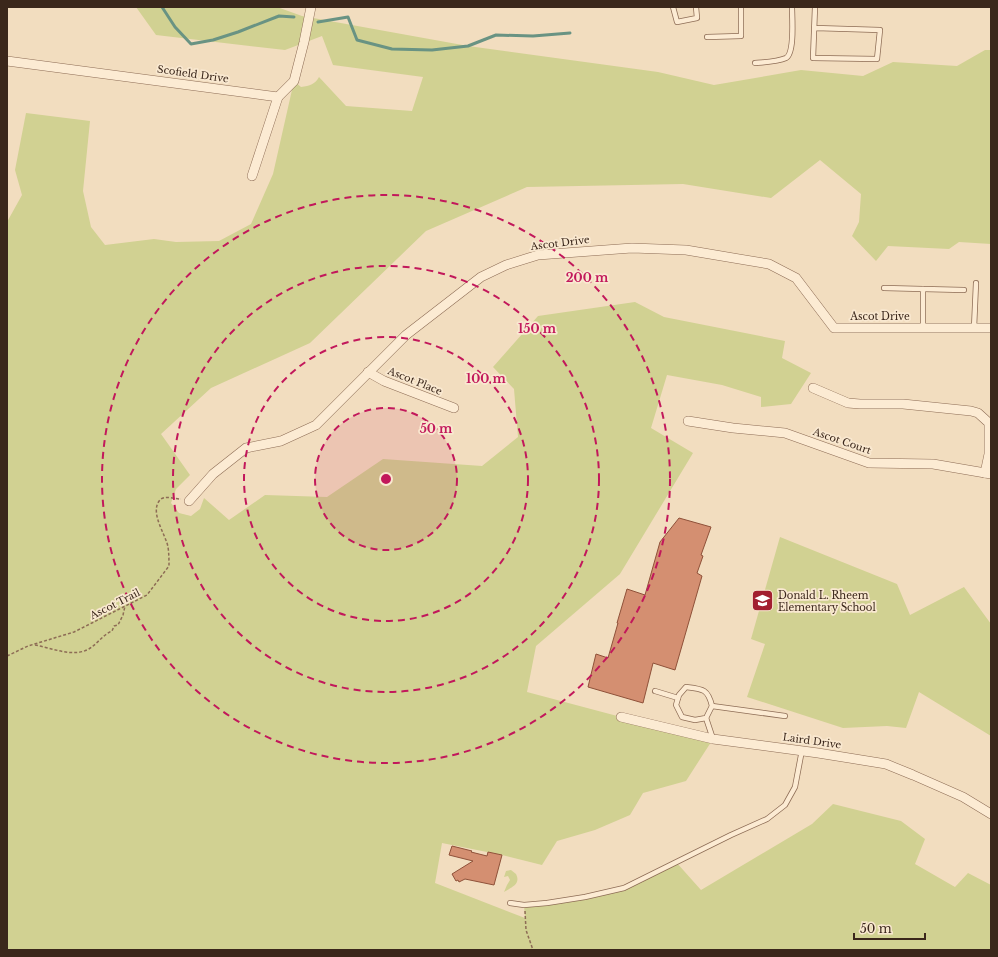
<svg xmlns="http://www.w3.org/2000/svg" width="998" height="957" viewBox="0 0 998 957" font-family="'Libre Baskerville',serif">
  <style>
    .green { fill: #d1d192 }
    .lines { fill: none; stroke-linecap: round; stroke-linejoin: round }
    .stream { stroke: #699383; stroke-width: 3 }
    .building { fill: #d48f71; stroke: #8f5139 }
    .service-casing { stroke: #8d6c55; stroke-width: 6 }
    .minor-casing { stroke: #8d6c55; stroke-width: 10 }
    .path { stroke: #8d6c55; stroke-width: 1.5; stroke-dasharray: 3 2; stroke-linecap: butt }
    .service { stroke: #fcebd3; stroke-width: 4.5 }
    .minor { stroke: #fcebd3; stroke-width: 9 }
    .ring { fill: none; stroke: #c2185b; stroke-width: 2; stroke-dasharray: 7 5 }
    .labels { text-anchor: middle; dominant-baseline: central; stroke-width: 3.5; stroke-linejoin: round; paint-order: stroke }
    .street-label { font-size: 10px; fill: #3b271b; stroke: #f9e8d0 }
    .poi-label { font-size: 10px; fill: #3b271b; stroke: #f9e8d0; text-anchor: start }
    .centre { fill: #c2185b; stroke: #f9e8d0; stroke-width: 2 }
    .ring-label { font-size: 12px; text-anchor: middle; font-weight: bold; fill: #c2185b; stroke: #f9e8d0; stroke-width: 3.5; stroke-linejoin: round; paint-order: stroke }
  </style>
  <rect width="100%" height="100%" fill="#f2ddbf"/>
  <g class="green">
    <path d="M136 7H277L302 16 468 46 658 72 714 85 801 70 863 76 893 62 957 66 985 50H991V244L959 242 949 249 888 246 876 261 852 236 859 222 861 194 820 160 771 198 683 184 527 187 426 231 310 343 211 388 161 434 190 475 176 489 171 503 179 513 191 516 200 509 204 498 229 520 265 495 327 497 383 459 482 466 518 437 514 389 493 367 538 316 635 302 664 317 785 341 782 358 811 373 791 404 761 407V397L722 385 667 375 651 428 693 453 620 574 536 646 527 692 621 717 713 739 686 781 643 793 630 815 595 830 557 841 542 865 502 855 442 843 435 883 525 918 524 905 547 903 624 888 676 862 701 890 812 824 833 804 901 821 925 839 915 864 955 887 968 873 991 885V950H7V222L22 195 15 170 26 113 90 121 83 191 91 227 105 245 154 239 176 242 219 241 251 224 273 174 294 81 301 87C310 86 315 84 319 77L346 106 412 111 423 77 333 65 322 36 285 50 156 35Z"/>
    <path d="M780 537 897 584 910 615 964 587 991 624V736L919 692 906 728 887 726 843 728 747 697 765 644 751 639Z"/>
    <path d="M511 870 516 874C521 884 512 887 504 892L507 885 510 880 508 876 504 877 506 871Z"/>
  </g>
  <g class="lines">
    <g class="stream">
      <path d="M162 7 175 27 191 44 213 40 238 32 279 16 294 17"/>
      <path d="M318 22 348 17 357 40 392 49 432 50 468 46 496 35 533 36 570 33"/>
    </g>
  </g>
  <g class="building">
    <path d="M679 518 711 527 701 555 703 556 697 573 702 576 675 670 653 663 643 703 588 687 596 654 608 658 618 623H617L627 589 645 595 660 542Z"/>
    <path d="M452 846 472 851 471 852 487 856 488 852 502 855 494 885 465 879 459 882 458 880 456 881 452 874 473 861 449 855Z"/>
  </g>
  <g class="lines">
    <defs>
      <g id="service">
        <path d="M673 7 677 22 697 18 696 7"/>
        <path d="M815 28 880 30 877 59 813 58 815 7"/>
        <path d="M707 37 741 36V7"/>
        <path d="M755 63C764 62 777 62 786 58 795 53 792 17 792 7"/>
        <path d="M884 288 923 289V327"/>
        <path d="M923 289 964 290"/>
        <path d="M974 328 976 283"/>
        <path d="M686 687C703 689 708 689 712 706L706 718 695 720 682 717 676 705 679 695Z"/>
        <path d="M655 691 678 698"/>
        <path d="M712 706 785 716"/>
        <path d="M706 718 713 739"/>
        <path d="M510 903 524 905 547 903 585 897 624 888 731 835 767 819 785 805 795 787 802 750"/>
      </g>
      <g id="minor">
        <path d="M7 61 278 97"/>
        <path d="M252 176 278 97 294 81 304 42 311 7"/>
        <path d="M368 372 384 381 454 408"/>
        <path d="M813 388 848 403 860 404H903L971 411 978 413 989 423V454L985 473"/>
        <path d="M688 421 733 428 785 433 869 463 933 464 991 474"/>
        <path d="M189 501 213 474 246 448 281 441 316 425 406 335 481 277 506 265 538 255 632 248 686 250 769 264 796 278 834 328H991"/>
        <path d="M621 717 713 739 818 753 886 764 913 775 963 797 991 814"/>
      </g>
    </defs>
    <use href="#service" class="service-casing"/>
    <use href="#minor" class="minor-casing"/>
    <g class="path">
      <path d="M35 645C52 648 71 657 87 650 97 645 102 635 112 631L114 626 118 625 123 615 125 606"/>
      <path d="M7 656 28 646 74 632 147 595 169 566C169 560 169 554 168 547 166 535 149 512 160 500 164 495 175 499 181 499"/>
      <path d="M525 911 526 930 533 950"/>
    </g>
    <use href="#service" class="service"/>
    <use href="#minor" class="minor"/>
  </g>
  <circle cx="386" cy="479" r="71" fill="#c2185b" fill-opacity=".12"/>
  <g class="ring">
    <circle cx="386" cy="479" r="71"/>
    <circle cx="386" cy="479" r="142"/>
    <circle cx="386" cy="479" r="213"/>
    <circle cx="386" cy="479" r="284"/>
  </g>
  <defs>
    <symbol id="school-square" viewBox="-11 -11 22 22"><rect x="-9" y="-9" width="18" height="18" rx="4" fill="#a21f30" stroke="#f9e8d0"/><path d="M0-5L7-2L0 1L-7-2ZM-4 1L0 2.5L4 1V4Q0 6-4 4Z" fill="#fff"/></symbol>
  </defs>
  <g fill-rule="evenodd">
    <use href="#school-square" x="750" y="588" width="25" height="25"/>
  </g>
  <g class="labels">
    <g class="street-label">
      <text transform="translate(193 74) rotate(8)">Scofield Drive</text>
      <text transform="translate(560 243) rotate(-7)">Ascot Drive</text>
      <text x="880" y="316">Ascot Drive</text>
      <text transform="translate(415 381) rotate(22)">Ascot Place</text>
      <text transform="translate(842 441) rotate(19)">Ascot Court</text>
      <text transform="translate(115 604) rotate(-27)">Ascot Trail</text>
      <text transform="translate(812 741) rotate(8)">Laird Drive</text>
    </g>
    <g class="poi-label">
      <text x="778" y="595">Donald L. Rheem<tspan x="778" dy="12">Elementary School</tspan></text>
    </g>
  </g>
  <circle cx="386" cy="479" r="6" class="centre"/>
  <g class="ring-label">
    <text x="587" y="282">200 m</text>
    <text x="537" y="333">150 m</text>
    <text x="486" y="383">100 m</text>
    <text x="436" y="433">50 m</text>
  </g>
  <rect width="998" height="957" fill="none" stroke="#3b271b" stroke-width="16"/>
  <path d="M854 933v6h71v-6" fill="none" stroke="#3b271b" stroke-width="2"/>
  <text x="860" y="933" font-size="12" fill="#3b271b" stroke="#f9e8d0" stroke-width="3" paint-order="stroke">50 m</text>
</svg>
